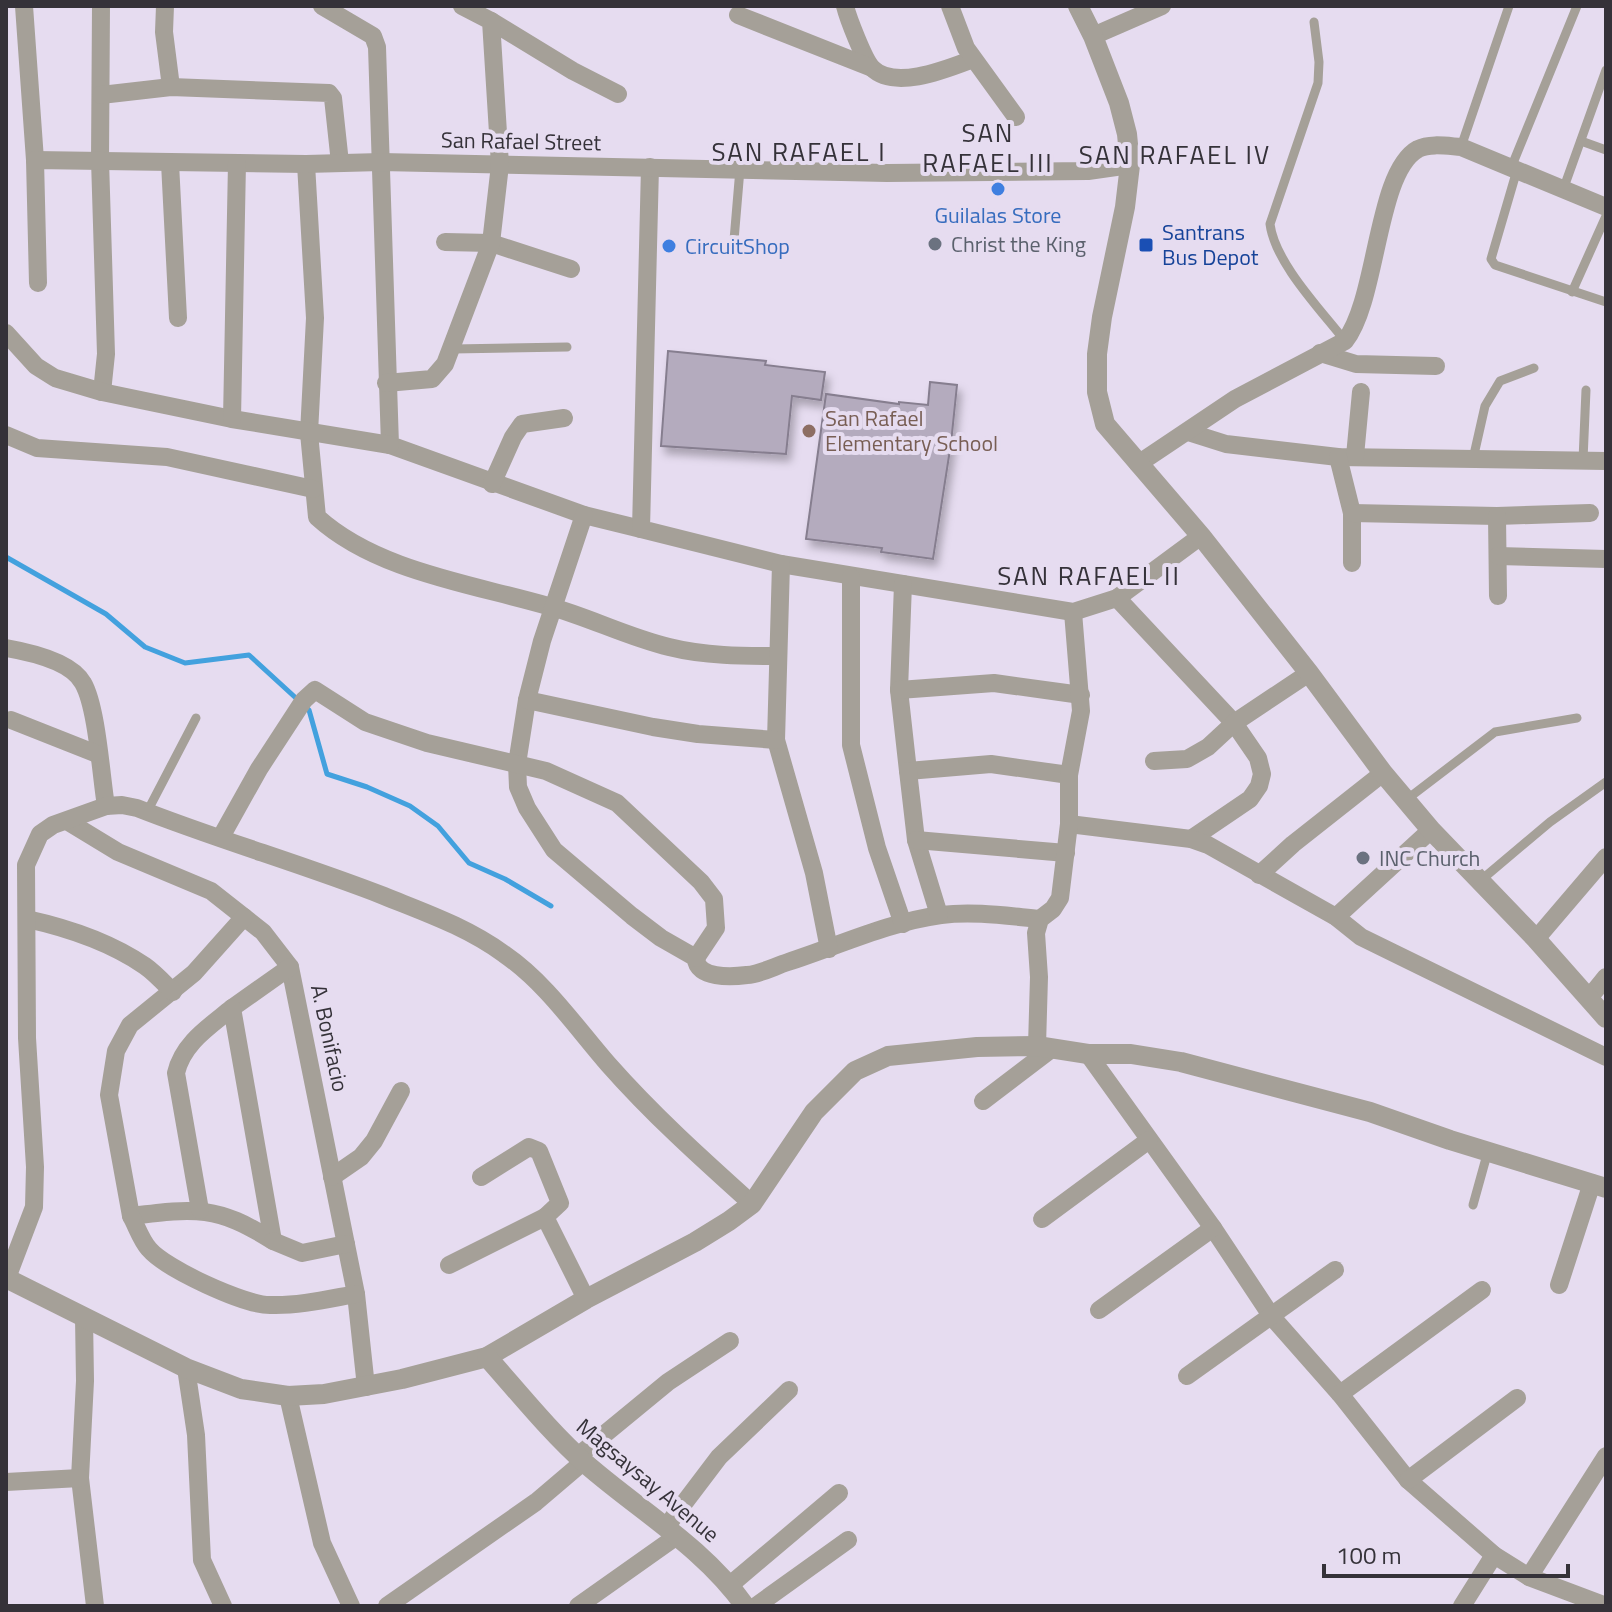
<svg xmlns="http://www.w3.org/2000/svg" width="1612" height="1612" viewBox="0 0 1612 1612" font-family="'Titillium Web',sans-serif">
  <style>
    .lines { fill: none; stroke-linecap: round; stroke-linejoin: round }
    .stream { stroke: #43a1de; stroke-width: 5 }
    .building { fill: #b4abbe; stroke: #867e8f; stroke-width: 2; filter: url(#shadow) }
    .service { stroke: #a5a098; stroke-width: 9 }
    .minor { stroke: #a5a098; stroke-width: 18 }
    .tertiary { stroke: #a5a098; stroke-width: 20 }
    .shop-dot { fill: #3f7fe0; stroke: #e6dcf0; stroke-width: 3 }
    .worship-dot { fill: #6b7280; stroke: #e6dcf0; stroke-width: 3 }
    .transit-dot { fill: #1a4fb4; stroke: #e6dcf0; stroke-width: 3 }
    .education-dot { fill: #8d6e63; stroke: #e6dcf0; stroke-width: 3 }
    .labels { text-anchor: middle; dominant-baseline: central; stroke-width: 8; stroke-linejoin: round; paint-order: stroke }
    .street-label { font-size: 22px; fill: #353239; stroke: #e6dcf0 }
    .shop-label { font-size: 22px; fill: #366cbe; stroke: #e6dcf0 }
    .transit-label { font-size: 22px; fill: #164399; stroke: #e6dcf0; text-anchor: start }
    .worship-label { font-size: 22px; fill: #5b616d; stroke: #e6dcf0; text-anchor: start }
    .education-label { font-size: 22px; fill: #785e54; stroke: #e6dcf0; text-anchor: start }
    .quarter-label { font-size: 26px; letter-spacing: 2px; fill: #353239; stroke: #e6dcf0 }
  </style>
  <defs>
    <filter id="shadow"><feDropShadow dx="4" dy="7" stdDeviation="4" flood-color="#0004"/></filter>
  </defs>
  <rect width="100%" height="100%" fill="#e6dcf0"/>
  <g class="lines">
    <path class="stream" d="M6 557 106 614 145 647 185 663 249 655 309 710 327 774 367 787 410 806 438 826 469 863 505 879 551 906"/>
  </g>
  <g class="building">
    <path d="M668 351 766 361 765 365 825 372 821 400 792 396 786 454 661 446Z"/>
    <path d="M930 382 957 385 951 443 933 559 881 552 882 548 806 539 826 394 899 404V402L928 405Z"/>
  </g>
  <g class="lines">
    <g class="service">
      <path d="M1314 22 1319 62 1318 83 1270 224C1275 263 1321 310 1345 341"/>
      <path d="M1581 141 1606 150"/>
      <path d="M1461 147 1509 6"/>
      <path d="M1511 168 1577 6"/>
      <path d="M1517 170 1491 259 1495 265 1606 302"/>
      <path d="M1563 190 1606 70"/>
      <path d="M733 252 740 169"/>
      <path d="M1572 292 1606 216"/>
      <path d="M453 349 567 347"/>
      <path d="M1473 459 1485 406 1500 381 1534 368"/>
      <path d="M1583 460 1586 390"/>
      <path d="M1406 800 1495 732 1577 718"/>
      <path d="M147 812 196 718"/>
      <path d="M1480 881 1550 822 1606 782"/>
      <path d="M1473 1205 1488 1151"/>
    </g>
    <g class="minor">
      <path d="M24 6 35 160"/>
      <path d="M101 6 100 160 106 354 102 392"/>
      <path d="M165 6 164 32 171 87"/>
      <path d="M322 6 373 36 377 47 390 445 584 515 641 529"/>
      <path d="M845 6C848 18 864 60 872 68 895 91 949 68 973 59"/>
      <path d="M950 6 966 48 1016 117"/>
      <path d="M738 15 872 68"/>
      <path d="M491 21 573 71 618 94"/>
      <path d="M1093 36 1162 6"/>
      <path d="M101 95 171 87 329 93 333 98 340 163"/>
      <path d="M170 163 178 318"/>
      <path d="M306 164 315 318 309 433 317 517C376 571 472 584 548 606 589 617 627 637 669 647 705 656 742 656 778 656"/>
      <path d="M650 167 641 529 781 564 1073 612 1117 598 1201 536"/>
      <path d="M445 242 491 243 571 269"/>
      <path d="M38 283 35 160 306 164 381 162 887 173 1088 171 1130 165"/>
      <path d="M6 333 36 366 55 378 102 392 232 419 390 445"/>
      <path d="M1320 353 1356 364 1436 366"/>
      <path d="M386 383 432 379 445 364 491 243 500 165 491 21 462 6"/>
      <path d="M232 419 237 163"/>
      <path d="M1188 432 1226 444 1338 457 1606 461"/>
      <path d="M6 435 37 448 167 457 313 489"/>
      <path d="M1355 456 1361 392"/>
      <path d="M1338 457 1352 513V563"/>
      <path d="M1138 464 1235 399 1345 341C1378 299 1376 172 1418 149 1430 143 1447 146 1461 147L1606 207"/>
      <path d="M492 484 513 437 522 424 564 418"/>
      <path d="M1352 513 1497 516 1590 513"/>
      <path d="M584 515 542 641 527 700 517 764 518 787 527 808 554 850 632 916 661 938 696 958C696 979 732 977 747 975 761 974 775 966 788 962 838 946 889 922 941 915 974 911 1007 916 1040 919"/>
      <path d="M1497 516 1498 596"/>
      <path d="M1498 556 1606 559"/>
      <path d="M781 564 776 740 814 873 829 949"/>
      <path d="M851 577V745L877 848 903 924"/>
      <path d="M903 584 899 690 908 771 991 764 1069 775"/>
      <path d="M1117 598 1234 723 1258 758 1262 774 1259 786 1250 799 1191 839"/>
      <path d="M6 648C29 652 71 661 83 683 97 707 101 776 106 806"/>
      <path d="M899 690 994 683 1081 695"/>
      <path d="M527 700 653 727 698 734 776 740"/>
      <path d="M11 720 97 754"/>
      <path d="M1154 761 1187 759 1208 747 1234 723 1309 673"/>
      <path d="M908 771 916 840 939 915"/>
      <path d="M67 821 118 852 211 891 263 932 290 967 356 1294 366 1387"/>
      <path d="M1069 824 1191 839 1208 845 1336 917 1361 937 1606 1057"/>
      <path d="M221 837 259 769 304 700 315 690 365 722 427 743 546 771 617 803 701 882 714 899 716 928 696 958"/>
      <path d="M916 840 1066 853"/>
      <path d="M1259 875 1293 844 1383 773"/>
      <path d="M244 917 194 973 130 1025 116 1051 109 1095 131 1216C195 1208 217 1205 273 1241L232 1008 290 967"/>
      <path d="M1336 917 1431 830"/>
      <path d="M27 919C68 928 110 942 145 966 155 973 164 983 173 992"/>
      <path d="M1536 939 1606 857"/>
      <path d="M1589 998 1606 977"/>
      <path d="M1037 1046 1039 977 1036 933 1040 919 1053 909 1060 898 1069 824V775L1081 711 1073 612"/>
      <path d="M1088 1054 1213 1228 1272 1317 1340 1394 1408 1480 1494 1555 1529 1577 1606 1606"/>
      <path d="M983 1101 1050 1050"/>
      <path d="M332 1177 361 1157 374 1141 401 1091"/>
      <path d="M481 1177 529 1147 539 1151 560 1203 545 1217"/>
      <path d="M200 1210 176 1073C183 1043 209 1027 232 1008"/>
      <path d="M131 1216C137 1227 141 1240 149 1249 166 1269 244 1305 270 1305 299 1306 328 1299 356 1294"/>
      <path d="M1042 1219 1149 1140"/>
      <path d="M273 1241 302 1253 346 1244"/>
      <path d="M449 1265 545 1217 586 1299"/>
      <path d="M7 1278 34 1207 35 1167 27 1038 26 865 40 834 53 825 106 806 122 805 137 808C218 840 302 864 384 896 426 913 467 927 504 954 546 983 575 1026 608 1064 653 1115 702 1159 752 1204"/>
      <path d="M1559 1285 1592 1183"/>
      <path d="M1099 1310 1213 1228"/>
      <path d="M84 1317 85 1381 80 1478 95 1606"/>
      <path d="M186 1368 196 1435 202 1560 223 1606"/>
      <path d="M1187 1376 1335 1270"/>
      <path d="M1340 1394 1482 1290"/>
      <path d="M288 1396 322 1543 351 1606"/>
      <path d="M578 1456 668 1382 730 1341"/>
      <path d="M1408 1480 1517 1398"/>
      <path d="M6 1482 80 1478"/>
      <path d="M666 1527 719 1457 789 1390"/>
      <path d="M1529 1577 1606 1456"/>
      <path d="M730 1585 839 1493"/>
      <path d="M387 1606 536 1502 583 1462"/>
      <path d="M578 1606 677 1536"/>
      <path d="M756 1606 848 1540"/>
      <path d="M1462 1606 1494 1555"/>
    </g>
    <g class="tertiary">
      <path d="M1078 6 1093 36 1119 103 1127 134 1130 165 1125 207 1102 317 1097 354V392L1105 424 1201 536 1309 673 1383 773 1431 830 1536 939 1606 1018"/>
      <path d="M6 1278 186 1368 241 1389 288 1396 324 1394 402 1379 487 1357 586 1299 695 1242 729 1221 752 1204 814 1112 855 1071 888 1056 977 1047 1037 1046 1088 1054H1131L1181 1062 1370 1112 1450 1140 1606 1188"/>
      <path d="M487 1357C519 1393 550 1432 586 1464 640 1511 703 1547 745 1606"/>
    </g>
  </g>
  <g class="shop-dot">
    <circle cx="998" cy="189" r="8"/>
    <circle cx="669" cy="246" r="8"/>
  </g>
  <g class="worship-dot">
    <circle cx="935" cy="244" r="8"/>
    <circle cx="1363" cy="858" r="8"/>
  </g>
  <rect class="transit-dot" x="1138" y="237" width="16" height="16" rx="4"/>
  <circle class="education-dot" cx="809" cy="431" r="8"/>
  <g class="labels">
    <g class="street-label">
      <text transform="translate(521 141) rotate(1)">San Rafael Street</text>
      <text transform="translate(330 1038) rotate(78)">A. Bonifacio</text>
      <text transform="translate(648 1480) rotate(40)">Magsaysay Avenue</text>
    </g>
    <g class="shop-label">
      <text x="998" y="215">Guilalas Store</text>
      <text x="685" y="246" text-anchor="start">CircuitShop</text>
    </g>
    <g class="transit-label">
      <text x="1162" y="232">Santrans<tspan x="1162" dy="25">Bus Depot</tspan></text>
    </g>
    <g class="worship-label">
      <text x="951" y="244">Christ the King</text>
      <text x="1379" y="858">INC Church</text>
    </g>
    <g class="education-label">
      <text x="825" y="418">San Rafael<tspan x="825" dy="25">Elementary School</tspan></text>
    </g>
    <g class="quarter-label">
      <text x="988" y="132">SAN<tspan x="988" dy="30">RAFAEL III</tspan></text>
      <text x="799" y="151">SAN RAFAEL I</text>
      <text x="1175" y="154">SAN RAFAEL IV</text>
      <text x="1089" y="575">SAN RAFAEL II</text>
    </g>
  </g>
  <rect width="1612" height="1612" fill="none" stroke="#353239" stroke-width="16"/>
  <path d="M1324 1564v12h244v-12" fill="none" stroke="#353239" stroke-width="4"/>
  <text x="1336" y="1564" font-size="24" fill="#353239" stroke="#e6dcf0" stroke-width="6" paint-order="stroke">100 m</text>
</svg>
